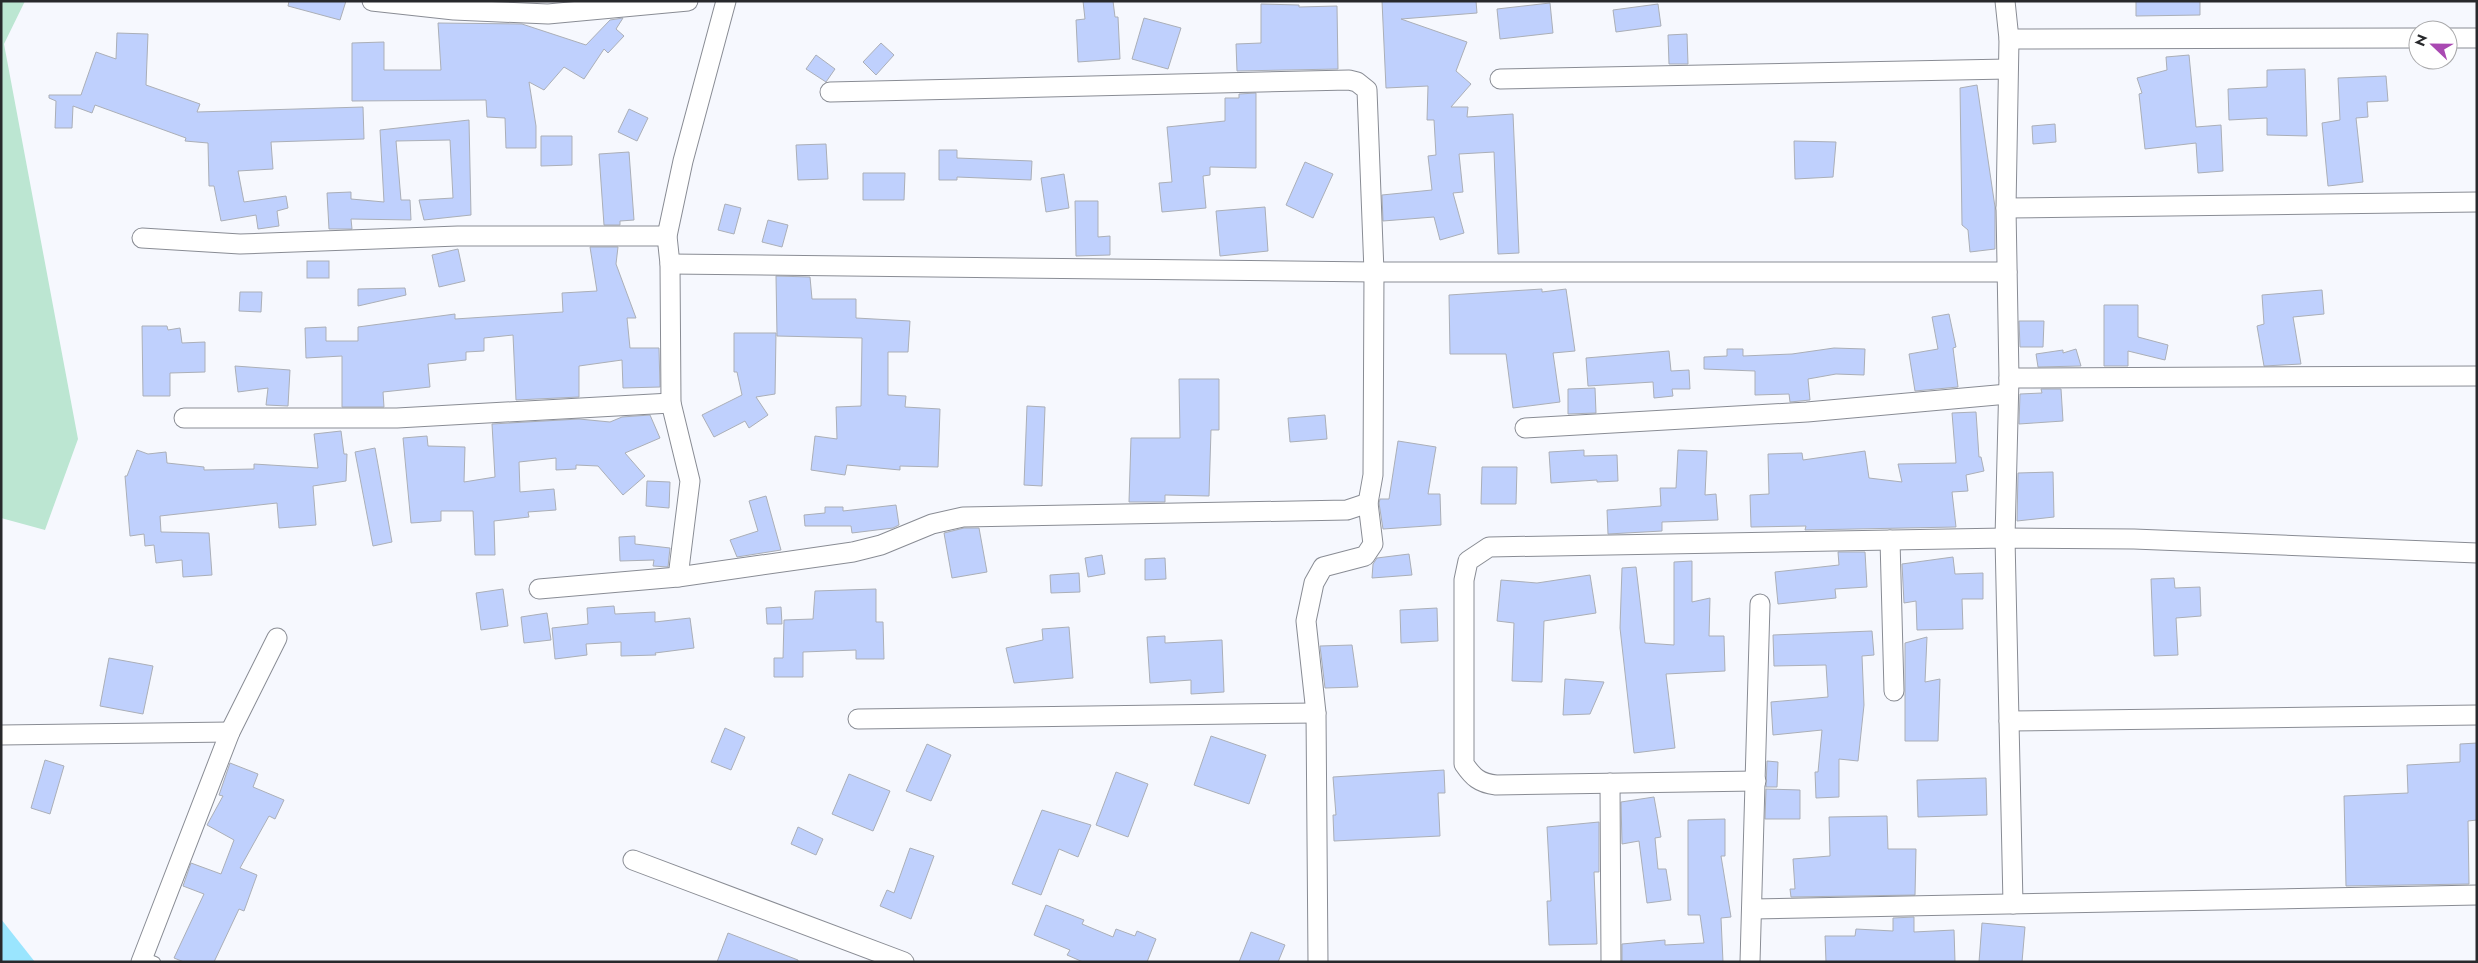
<svg xmlns="http://www.w3.org/2000/svg" width="2478" height="963" viewBox="0 0 2478 963" font-family="Jost,sans-serif">
  <style>
    .green { fill: #bce6d2 }
    .water { fill: #9ae5fe }
    .building { fill: #bfd0fd; stroke: #abafb7 }
    .lines { fill: none; stroke-linecap: round; stroke-linejoin: round }
    .service-casing { stroke: #898c94; stroke-width: 12 }
    .minor-casing { stroke: #898c94; stroke-width: 21 }
    .service { stroke: #fff; stroke-width: 10 }
    .minor { stroke: #fff; stroke-width: 19 }
  </style>
  <rect width="100%" height="100%" fill="#f6f8fe"/>
  <path class="green" d="M1 1H25L4 44 78 439 45 530 1 518Z"/>
  <path class="water" d="M1 919 35 962H1Z"/>
  <g class="building">
    <path d="M289 1H346L340 20 288 6Z"/>
    <path d="M1083 1H1113L1115 17H1118L1120 59 1078 62 1076 20 1085 19Z"/>
    <path d="M1382 1H1476L1477 13 1401 19 1467 42 1456 71 1471 84 1451 107H1468L1467 117 1513 114 1519 253 1498 254 1494 152 1459 154 1463 192 1453 193 1464 233 1440 240 1434 217 1383 221 1382 195 1432 190 1428 156 1436 155 1434 120H1427L1428 86 1386 88Z"/>
    <path d="M2136 1H2200V15L2136 16Z"/>
    <path d="M1550 3 1553 33 1500 39 1497 9Z"/>
    <path d="M1261 4 1299 5V7L1337 6 1338 69 1237 71 1236 44 1261 43Z"/>
    <path d="M1658 4 1661 26 1616 32 1613 10Z"/>
    <path d="M623 18 616 29 624 36 608 53 604 49 584 79 564 67 544 90 529 82 536 126V148H506L505 118 487 117 486 100 352 101V43L384 42V70H441L438 23 522 24 586 45 610 20Z"/>
    <path d="M1144 18 1181 28 1168 69 1132 59Z"/>
    <path d="M117 33 148 34 146 85 200 104 197 112 363 107 364 139 271 142 273 169 238 171 244 202 286 196 288 208 277 211 279 226 258 229 256 215 221 221 214 186H209L208 143 185 141 186 138 95 105 92 113 73 106 72 128H55L56 101 49 98V95H81L96 52 116 59Z"/>
    <path d="M1687 34 1688 64H1669L1668 35Z"/>
    <path d="M881 43 894 55 876 75 863 62Z"/>
    <path d="M816 55 835 69 826 82 806 69Z"/>
    <path d="M2189 55 2196 127 2221 125 2223 171 2198 173 2196 143 2145 149 2139 94 2142 93 2137 78 2167 70 2166 57Z"/>
    <path d="M2305 69 2307 136 2267 135V118L2229 120 2228 89 2267 87V70Z"/>
    <path d="M2386 76 2388 101 2367 102 2368 117 2356 118 2363 182 2328 186 2322 123 2340 120 2338 78Z"/>
    <path d="M1977 85 1995 207V249L1970 252 1968 230 1962 225 1960 88Z"/>
    <path d="M1256 93V168L1210 167V175L1203 176 1206 208 1162 212 1159 183 1172 182 1167 127 1225 121V98H1239V94Z"/>
    <path d="M629 109 648 118 637 141 618 132Z"/>
    <path d="M469 120 471 215 424 220 419 200 453 198 450 140 396 141 401 200H410L411 220 351 219 352 229H329L327 193 351 192V199L384 202 380 130Z"/>
    <path d="M2055 124 2056 142 2033 144 2032 126Z"/>
    <path d="M541 136H572V165L541 166Z"/>
    <path d="M1794 141 1836 142 1833 177 1795 179Z"/>
    <path d="M826 144 828 179 798 180 796 145Z"/>
    <path d="M939 150H957V158L1032 161 1031 180 957 177V180H939Z"/>
    <path d="M629 152 634 220 620 221V225H604L599 154Z"/>
    <path d="M1305 162 1333 174 1313 218 1286 205Z"/>
    <path d="M863 173H905L904 200H863Z"/>
    <path d="M1064 174 1069 208 1046 212 1041 178Z"/>
    <path d="M1075 201H1098V237L1110 236V255L1076 256Z"/>
    <path d="M725 204 741 208 734 234 718 230Z"/>
    <path d="M1265 207 1268 251 1220 256 1216 211Z"/>
    <path d="M768 220 788 225 782 247 762 242Z"/>
    <path d="M590 247H618L616 264 636 318H627L630 348H659L660 387 623 388 622 360 579 366V397L516 400 513 335 484 338V351L466 352V360L428 364 430 387 383 392 384 407H342V356L306 358 305 328 326 327V341H358V327L455 314V319L563 312 562 293 597 291Z"/>
    <path d="M458 249 465 281 439 287 432 255Z"/>
    <rect x="307" y="261" width="22" height="17"/>
    <path d="M776 276 810 277 812 299H856V318L910 321 908 352H888V395L906 396 905 407 940 409 938 467 900 466V470L847 465 845 475 811 470 815 436 837 439 836 407 861 406 862 338 777 336Z"/>
    <path d="M405 288 406 295 358 306V289Z"/>
    <path d="M1542 289V292L1566 289 1575 351 1553 353 1560 402 1513 408 1506 354H1450L1449 295Z"/>
    <path d="M2322 290 2324 314 2293 317 2301 364 2264 366 2257 326 2264 324 2262 295Z"/>
    <path d="M240 292H262L261 312 239 311Z"/>
    <path d="M2104 305H2138V337L2168 345 2165 360 2128 351V366H2104Z"/>
    <path d="M1949 314 1956 347 1953 348 1958 387 1915 391 1909 354 1938 349 1932 317Z"/>
    <path d="M2019 321H2044L2043 347H2020Z"/>
    <path d="M142 326H167L168 330 180 328 182 343 205 342V372L170 373V396H143Z"/>
    <path d="M734 333H776L775 394 756 397 768 415 749 428 745 421 714 437 702 415 742 395 737 372H734Z"/>
    <path d="M1834 348 1865 349 1864 375 1836 374 1808 379 1810 400 1790 402 1789 394 1755 395V371L1704 369V357L1727 356V349H1743V356L1792 354Z"/>
    <path d="M2076 349 2081 366 2038 367 2036 354 2063 350V353Z"/>
    <path d="M1669 351 1671 371 1689 370 1690 389H1672L1673 396 1654 398 1653 382 1588 386 1586 358Z"/>
    <path d="M235 366 290 370 288 406 266 405 268 388 238 392Z"/>
    <path d="M1179 379H1219V430H1211L1209 496 1165 495V502H1129L1131 438H1180Z"/>
    <path d="M1595 388 1596 413 1568 414V389Z"/>
    <path d="M2041 389H2061L2063 421 2019 424 2020 394 2042 393Z"/>
    <path d="M1027 406 1045 407 1042 486 1024 485Z"/>
    <path d="M1976 412 1979 457H1981L1984 471 1966 475 1968 491 1952 492 1956 527 1805 530 1806 526 1751 527 1750 495 1769 494 1768 454 1802 453 1803 460 1865 451 1869 478 1902 482 1898 464 1956 463 1952 413Z"/>
    <path d="M650 415 660 438 625 453 645 476 623 495 598 466 576 465V469L556 470V458L519 462 520 492 554 489 556 510 528 512 529 517 494 521 495 555H475L473 511H441V521L411 523 403 438 427 436 428 446 465 447 464 482 495 477 492 424 579 419 610 422 622 417Z"/>
    <path d="M1325 415 1327 439 1290 442 1288 418Z"/>
    <path d="M341 431 344 454H347L346 481 313 486 316 525 279 528 277 503 160 516 161 532 209 533 212 575 183 577 182 560 156 563 154 545 145 546 144 534 130 536 125 476H127L137 450 148 454 166 452 167 463 204 467V470L254 469V464L318 468 314 434Z"/>
    <path d="M1398 441 1436 447 1428 494H1440L1441 525 1383 529 1379 503 1380 499H1389Z"/>
    <path d="M375 448 392 542 373 546 355 452Z"/>
    <path d="M1584 450V456L1617 455 1618 481 1597 482V480L1551 483 1549 452Z"/>
    <path d="M1678 450 1707 451 1705 495 1716 494 1718 520 1662 522V531L1608 534 1607 510 1661 506 1660 488H1676Z"/>
    <path d="M1482 467H1517L1516 504H1481Z"/>
    <path d="M2053 472 2054 517 2017 521 2018 473Z"/>
    <path d="M647 481 670 482 669 508 646 506Z"/>
    <path d="M766 496 781 550 737 557 730 540 758 531 749 501Z"/>
    <path d="M896 505 899 525 893 528 852 533 851 526H805L804 515 825 513V507H843V511Z"/>
    <path d="M964 528H979L987 572 952 578 944 533Z"/>
    <path d="M635 536V544L670 548 668 567 653 566 654 560 620 561 619 537Z"/>
    <path d="M1838 552H1865L1867 587 1835 589 1836 598 1778 604 1775 572 1839 565Z"/>
    <path d="M1409 554 1412 575 1372 578 1373 564 1377 558Z"/>
    <path d="M1102 555 1105 574 1088 577 1085 558Z"/>
    <path d="M1953 557 1955 574 1983 573V599H1962L1963 629 1917 630 1916 601 1904 603 1902 564Z"/>
    <path d="M1165 558 1166 579 1145 580V559Z"/>
    <path d="M1692 561V602L1710 598 1709 636H1724L1725 671 1666 674 1675 748 1634 753 1620 628 1622 568 1636 567 1645 643 1674 645V562Z"/>
    <path d="M1079 573 1080 592 1051 593 1050 575Z"/>
    <path d="M1590 575 1596 613 1544 621 1542 682 1512 681 1514 623 1497 621 1501 580 1537 583Z"/>
    <path d="M2174 578 2175 588 2200 587 2201 616 2176 618 2178 655 2154 656 2151 579Z"/>
    <path d="M503 589 508 626 481 630 476 593Z"/>
    <path d="M876 589V622H883L884 659H856V650L803 652V677H774V658H783L784 620 813 619 815 591Z"/>
    <path d="M614 606 615 614 655 612V622L690 618 694 648 655 653 656 655 621 656V642L586 644 587 655 555 659 552 628 588 624 587 608Z"/>
    <path d="M781 607 782 624H767L766 608Z"/>
    <path d="M1437 608 1438 641 1401 643 1400 610Z"/>
    <path d="M547 613 551 640 524 643 521 617Z"/>
    <path d="M1069 627 1073 678 1014 683 1006 648 1043 640 1042 629Z"/>
    <path d="M1872 631 1874 655 1862 656 1864 705 1858 761 1839 759V797L1816 798 1815 772H1818L1822 730 1773 735 1771 702 1828 697 1826 665 1774 666 1773 635Z"/>
    <path d="M1165 636V643L1222 640 1224 692 1191 694V680L1150 683 1147 637Z"/>
    <path d="M1927 637 1925 682 1940 679 1938 741H1905V643Z"/>
    <path d="M1352 645 1358 687 1325 688 1320 646Z"/>
    <path d="M109 658 153 666 143 714 100 706Z"/>
    <path d="M1565 679 1604 682 1590 714 1563 715Z"/>
    <path d="M725 728 745 737 731 770 711 762Z"/>
    <path d="M1211 736 1266 755 1249 804 1194 785Z"/>
    <path d="M2477 743V820L2468 821 2469 884 2346 886 2344 796 2408 793 2407 765 2460 762V744Z"/>
    <path d="M927 744 951 755 931 801 906 791Z"/>
    <path d="M45 760 64 766 50 814 31 808Z"/>
    <path d="M1767 761 1778 762 1777 787H1766Z"/>
    <path d="M230 763 258 774 253 787 284 800 275 819 269 816 240 868 257 875 244 911 239 909 214 962H184L174 958 204 894 183 886 191 863 221 874 234 840 207 825 223 796 219 795Z"/>
    <path d="M1444 770 1445 793H1438L1440 836 1334 841 1333 815H1336L1333 777Z"/>
    <path d="M1116 772 1148 784 1128 837 1096 825Z"/>
    <path d="M849 774 890 791 873 831 832 814Z"/>
    <path d="M1986 778 1987 815 1918 817 1917 780Z"/>
    <path d="M1766 789 1800 790V819H1765Z"/>
    <path d="M1654 797 1661 837 1655 838 1658 869H1666L1671 900 1647 903 1639 841 1622 844 1621 802Z"/>
    <path d="M1042 810 1091 825 1078 857 1059 849 1041 895 1012 884Z"/>
    <path d="M1887 816 1888 849H1916L1915 895 1791 897 1790 889H1795L1793 859 1830 856 1829 817Z"/>
    <path d="M1725 819V856H1721L1731 917 1721 918 1723 962H1622V944L1665 940V945L1704 943 1700 915H1688V820Z"/>
    <path d="M1599 822V872H1594L1597 944 1549 945 1547 901H1551L1547 827Z"/>
    <path d="M798 827 823 839 816 855 791 844Z"/>
    <path d="M910 848 934 856 911 919 880 906 887 890 894 893Z"/>
    <path d="M1046 905 1084 920 1082 924 1113 937 1116 929 1135 936 1137 931 1156 939 1147 962H1083L1067 955 1070 950 1034 935Z"/>
    <path d="M1914 917V932L1954 930 1955 962H1826L1825 936H1855L1856 929 1893 931V918Z"/>
    <path d="M1982 923 2025 927 2022 962H1979Z"/>
    <path d="M1251 932 1285 945 1278 962H1239Z"/>
    <path d="M728 933 798 960V962H717Z"/>
  </g>
  <g class="lines">
    <defs>
      <path id="service" d="M143 957 155 962"/>
      <g id="minor">
        <path d="M372 1 454 10 548 14 688 1"/>
        <path d="M2005 1 2009 39 2006 208 2009 378 2005 538 2013 904"/>
        <path d="M2448 38H2477"/>
        <path d="M2009 39 2418 38"/>
        <path d="M1500 79 2008 69"/>
        <path d="M830 92 1349 80 1357 82 1367 90 1374 272 1373 475 1368 503 1373 544 1365 556 1323 567 1314 583 1306 621 1316 713 1318 962"/>
        <path d="M2006 208 2477 202"/>
        <path d="M142 238 240 244 458 236H667"/>
        <path d="M670 264 1374 272H2007"/>
        <path d="M2009 378 2477 376"/>
        <path d="M184 418H397L671 403"/>
        <path d="M1525 428 1807 412 2008 394"/>
        <path d="M1890 540 1894 691"/>
        <path d="M678 577 690 481 671 403 670 264 667 236 683 161 726 1"/>
        <path d="M539 589 678 577 853 552 881 545 932 524 963 517 1347 510 1368 503"/>
        <path d="M858 719 1316 713"/>
        <path d="M2009 721 2477 715"/>
        <path d="M1 735 230 732"/>
        <path d="M1756 781 1496 785C1479 783 1473 777 1464 764V580L1468 561 1489 547 2005 538 2134 539 2477 553"/>
        <path d="M1610 783 1611 962"/>
        <path d="M633 860 904 962"/>
        <path d="M1753 909 2477 895"/>
        <path d="M141 962 230 732 277 638"/>
        <path d="M1750 962 1760 604"/>
      </g>
    </defs>
    <use href="#service" class="service-casing"/>
    <use href="#minor" class="minor-casing"/>
    <use href="#service" class="service"/>
    <use href="#minor" class="minor"/>
  </g>
  <rect width="2478" height="963" fill="none" stroke="#28292c" stroke-width="5"/>
  <g transform="translate(2433 45) rotate(292)"><circle r="24" fill="#ffffff" stroke="#a9a9ab"/>
  <path d="M0-4L9 19L0 12L-9 19Z" fill="#a949b2"/>
  <text y="-8" font-size="14" font-weight="bold" text-anchor="middle" fill="#28292c">N</text>
  </g>
</svg>
